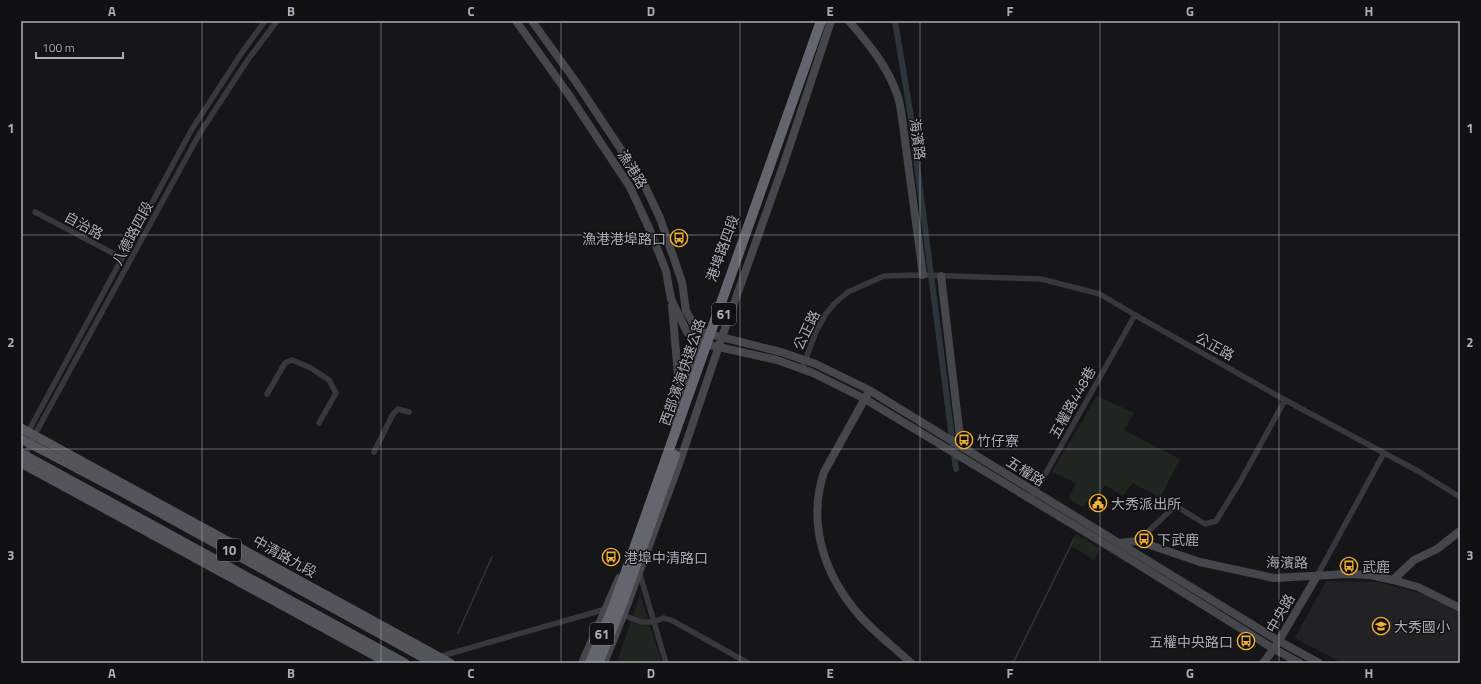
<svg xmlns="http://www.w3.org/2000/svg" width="1481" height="684" viewBox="0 0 1481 684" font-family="'Titillium Web','Noto Sans TC',sans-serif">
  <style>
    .built { fill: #222225 }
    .green { fill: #1e261f }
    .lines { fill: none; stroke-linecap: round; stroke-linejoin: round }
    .stream { stroke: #2c353c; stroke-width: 1.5 }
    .canal { stroke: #2c353c; stroke-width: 6 }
    .street { stroke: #37383d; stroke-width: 5.5 }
    .secondary { stroke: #45474d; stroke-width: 8 }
    .primary { stroke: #53555c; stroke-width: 9 }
    .highway-bridge { stroke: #63666e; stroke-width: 10 }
    .grid { fill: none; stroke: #a8adb8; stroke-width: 1; stroke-opacity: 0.55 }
    .labels { text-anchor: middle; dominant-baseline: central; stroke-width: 3; stroke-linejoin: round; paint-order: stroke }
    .shield { fill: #111113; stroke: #7b7e86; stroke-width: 1 }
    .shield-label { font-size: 13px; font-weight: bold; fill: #a8adb8 }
    .street-label { font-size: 14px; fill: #a8adb8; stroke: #111113 }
    .poi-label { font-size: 14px; fill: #a8adb8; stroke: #111113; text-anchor: start }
    .neatline { fill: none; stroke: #a8adb8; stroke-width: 1.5 }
    .grid-label { font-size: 13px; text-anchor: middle; font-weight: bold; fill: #a8adb8 }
  </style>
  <rect width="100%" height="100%" fill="#161618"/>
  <path class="built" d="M1326 581 1378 582 1420 593 1460 613V663H1342L1295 638Z"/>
  <g class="green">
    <path d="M1097 396 1134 413 1124 430 1180 459 1160 498 1133 483 1123 496 1105 485 1099 495 1094 492 1083 507 1068 498 1076 483 1052 472Z"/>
    <path d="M1076 534 1100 548 1094 560 1070 545Z"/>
    <path d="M640 594 662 663H617Z"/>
  </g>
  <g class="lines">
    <g class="stream">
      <path d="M458 633 492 557"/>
      <path d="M1013 663 1074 539"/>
    </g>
    <path class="canal" d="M895 21 910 111 956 469"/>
    <g class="street">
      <path d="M35 212 122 258"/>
      <path d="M802 369 816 332 825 315 835 303 848 292 884 276 923 275 1041 279 1100 294 1135 315 1285 400 1416 470 1460 497"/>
      <path d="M267 394 285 363 292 360 311 368 329 380 336 393 319 423"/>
      <path d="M21 445 192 129 243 51 265 21"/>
      <path d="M374 452 393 414 398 409 409 412"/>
      <path d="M24 458 34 436 200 133 247 61 277 21"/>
      <path d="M1034 494 1135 315"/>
      <path d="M1138 541 1173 508H1179L1205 524 1216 521 1240 482 1285 400"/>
      <path d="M639 571 666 663"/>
      <path d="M1317 576 1384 453"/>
      <path d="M620 614 642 622H653L664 618 673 621 748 663"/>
      <path d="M438 657 606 609"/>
    </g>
    <g class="secondary">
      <path d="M516 21 569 95 630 187 649 228 666 271 671 299 687 332 701 343 777 360 813 373 865 399 1115 550 1274 649 1300 663"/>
      <path d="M532 21 576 82 644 184 660 218 682 282 686 311 693 323 705 333 781 352 816 364 869 390 1279 641 1319 663"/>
      <path d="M849 21C868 43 889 68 898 97 900 104 901 111 902 118L923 275"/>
      <path d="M941 276 961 446"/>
      <path d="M672 306 680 398"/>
      <path d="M867 395 824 472C807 524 824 575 860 616 874 632 895 648 911 663"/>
      <path d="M673 424 703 338"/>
      <path d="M1119 543 1138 541 1200 562 1274 578 1348 574 1370 575 1393 580 1418 587 1460 608"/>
      <path d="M1393 580 1414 560 1437 549 1460 531"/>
      <path d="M582 663 619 578"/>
      <path d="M604 663 623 616 679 464 722 337 783 166 831 21"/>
      <path d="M1263 663 1274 649 1317 576"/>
    </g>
    <g class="primary">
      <path d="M21 428 450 663"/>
      <path d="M21 439 122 492 433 663"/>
      <path d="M21 453 405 663"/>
      <path d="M21 463 388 663"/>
    </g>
    <g class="highway-bridge">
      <path d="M590 663 614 605 821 21"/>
      <path d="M598 663 621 607 675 455"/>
    </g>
  </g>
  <path class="grid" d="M202 21V663M381 21V663M561 21V663M740 21V663M920 21V663M1100 21V663M1279 21V663M21 235H1460M21 449H1460"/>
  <defs>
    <symbol id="bus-ring" viewBox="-11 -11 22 22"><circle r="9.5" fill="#111113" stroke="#f2b134" stroke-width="1.5"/><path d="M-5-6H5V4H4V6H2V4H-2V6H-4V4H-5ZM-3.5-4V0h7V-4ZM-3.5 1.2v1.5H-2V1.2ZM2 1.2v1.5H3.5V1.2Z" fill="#f2b134"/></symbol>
    <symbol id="civic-ring" viewBox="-11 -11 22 22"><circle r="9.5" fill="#111113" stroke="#f2b134" stroke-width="1.5"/><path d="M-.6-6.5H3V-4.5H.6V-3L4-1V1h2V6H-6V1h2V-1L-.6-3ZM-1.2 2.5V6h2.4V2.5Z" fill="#f2b134"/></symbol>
    <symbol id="school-ring" viewBox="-11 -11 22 22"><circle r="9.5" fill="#111113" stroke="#f2b134" stroke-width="1.5"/><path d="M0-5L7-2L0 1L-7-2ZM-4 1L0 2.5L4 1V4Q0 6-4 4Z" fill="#f2b134"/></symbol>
  </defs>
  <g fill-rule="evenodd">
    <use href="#bus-ring" x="669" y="228" width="20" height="20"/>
    <use href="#bus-ring" x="954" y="430" width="20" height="20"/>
    <use href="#civic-ring" x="1088" y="493" width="20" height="20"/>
    <use href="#bus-ring" x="1134" y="529" width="20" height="20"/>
    <use href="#bus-ring" x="601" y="547" width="20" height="20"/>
    <use href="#bus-ring" x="1339" y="556" width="20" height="20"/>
    <use href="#school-ring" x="1371" y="616" width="20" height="20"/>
    <use href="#bus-ring" x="1236" y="631" width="20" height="20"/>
  </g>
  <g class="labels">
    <g class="shield">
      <rect x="712" y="303" width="24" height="22" rx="3"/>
      <rect x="217" y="539" width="24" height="22" rx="3"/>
      <rect x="590" y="623" width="24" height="22" rx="3"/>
    </g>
    <g class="shield-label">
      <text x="724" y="314">61</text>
      <text x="229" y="550">10</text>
      <text x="602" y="634">61</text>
    </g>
    <g class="street-label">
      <text transform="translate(918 139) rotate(82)">海濱路</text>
      <text transform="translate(633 169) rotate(58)">漁港路</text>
      <text transform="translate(84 225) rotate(28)">自治路</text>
      <text transform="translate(132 233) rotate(-62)">八德路四段</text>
      <text transform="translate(722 248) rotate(-70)">港埠路四段</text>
      <text transform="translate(806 330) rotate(-64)">公正路</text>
      <text transform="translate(1215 346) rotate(29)">公正路</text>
      <text transform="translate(682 372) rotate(-71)">西部濱海快速公路</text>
      <text transform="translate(1072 402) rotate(-61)">五權路448巷</text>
      <text transform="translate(1026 471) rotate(32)">五權路</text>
      <text transform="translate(285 556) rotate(29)">中清路九段</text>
      <text transform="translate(1287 562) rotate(1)">海濱路</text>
      <text transform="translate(1280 613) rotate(-60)">中央路</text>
    </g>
    <g class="poi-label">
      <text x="666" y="238" text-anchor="end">漁港港埠路口</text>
      <text x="977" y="440">竹仔寮</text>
      <text x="1111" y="503">大秀派出所</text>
      <text x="1157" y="539">下武鹿</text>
      <text x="624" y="557">港埠中清路口</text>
      <text x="1362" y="566">武鹿</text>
      <text x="1394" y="626">大秀國小</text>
      <text x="1233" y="641" text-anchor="end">五權中央路口</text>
    </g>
  </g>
  <rect width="1481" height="684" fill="none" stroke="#111113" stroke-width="44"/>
  <path d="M36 52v6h87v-6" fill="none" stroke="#a8adb8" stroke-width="2"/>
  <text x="42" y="52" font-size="12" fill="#a8adb8" stroke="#111113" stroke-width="3" paint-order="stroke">100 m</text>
  <rect x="22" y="22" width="1437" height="640" class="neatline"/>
  <g class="grid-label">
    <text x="112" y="16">A</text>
    <text x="291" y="16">B</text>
    <text x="471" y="16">C</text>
    <text x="651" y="16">D</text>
    <text x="830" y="16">E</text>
    <text x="1010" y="16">F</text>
    <text x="1190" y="16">G</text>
    <text x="1369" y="16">H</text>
    <text x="11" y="133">1</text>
    <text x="1470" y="133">1</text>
    <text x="11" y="347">2</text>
    <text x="1470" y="347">2</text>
    <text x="11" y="560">3</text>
    <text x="1470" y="560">3</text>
    <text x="112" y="678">A</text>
    <text x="291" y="678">B</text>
    <text x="471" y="678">C</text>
    <text x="651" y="678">D</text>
    <text x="830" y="678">E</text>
    <text x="1010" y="678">F</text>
    <text x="1190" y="678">G</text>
    <text x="1369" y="678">H</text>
  </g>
</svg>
